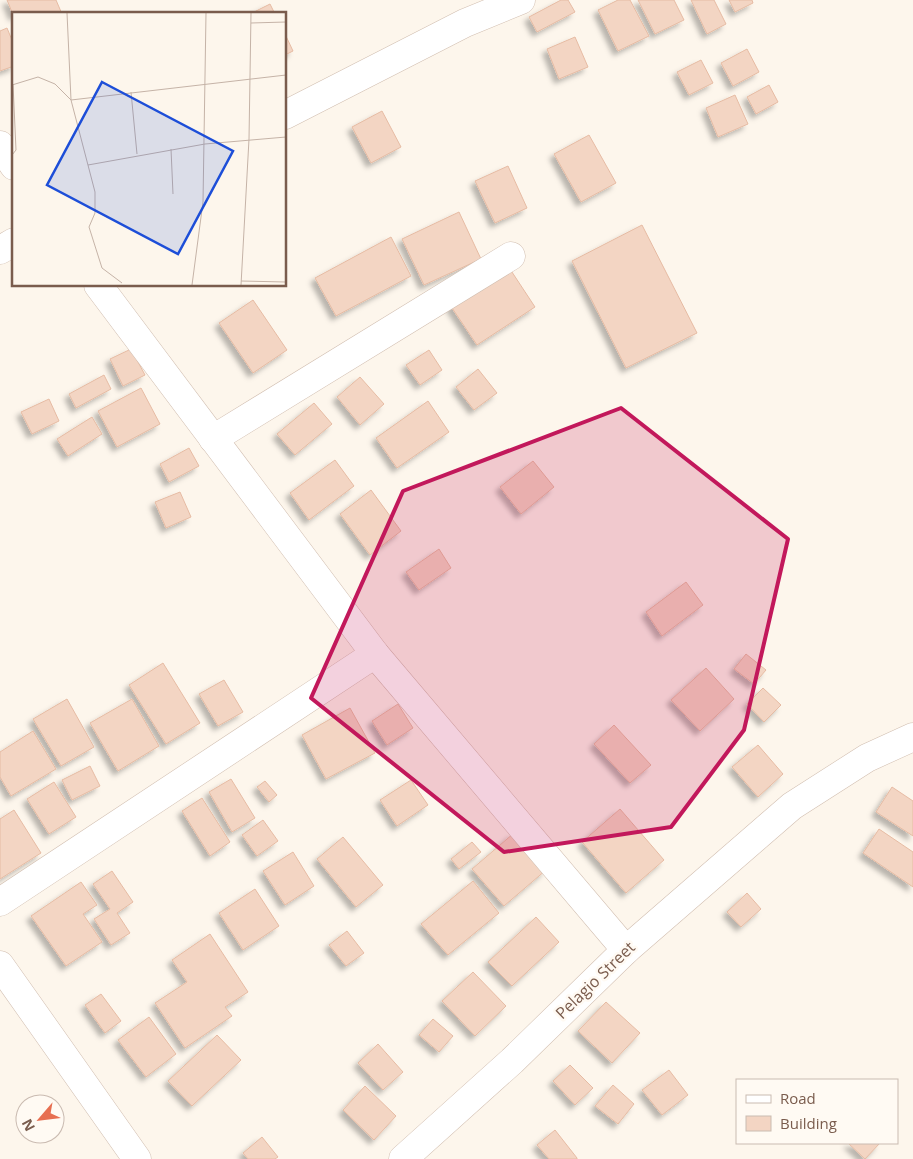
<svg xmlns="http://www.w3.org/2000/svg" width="913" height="1159" viewBox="0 0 913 1159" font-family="'Open Sans',sans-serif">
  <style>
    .building { fill: #f3d5c3; stroke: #e6bba3; filter: url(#shadow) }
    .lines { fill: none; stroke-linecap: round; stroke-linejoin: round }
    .minor-casing { stroke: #d1beb0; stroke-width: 29 }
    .minor { stroke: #fff; stroke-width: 28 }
    .marked { fill: #c2185b; fill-opacity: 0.2; stroke: #c2185b; stroke-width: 4; stroke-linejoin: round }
    .labels { text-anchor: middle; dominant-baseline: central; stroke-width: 5; stroke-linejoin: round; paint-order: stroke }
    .street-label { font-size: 16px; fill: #7a5c4d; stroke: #fffaf3 }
    .inset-road { fill: none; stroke: #c5b3a7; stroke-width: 1 }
    .view { fill: #1d4ed8; fill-opacity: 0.15; stroke: #1d4ed8; stroke-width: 2.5 }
    .inset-edge { fill: none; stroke: #7a5c4d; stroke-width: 2.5 }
  </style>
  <defs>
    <filter id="shadow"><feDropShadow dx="-4.5" dy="4.5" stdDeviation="2.5" flood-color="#0004"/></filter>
  </defs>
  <rect width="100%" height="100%" fill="#fdf6ec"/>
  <g class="building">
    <path d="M7 0H56L62 14H14V17Z"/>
    <path d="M561 0H568L575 12 537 32 529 17Z"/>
    <path d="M618 0H630L649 36 618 51 598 10Z"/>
    <path d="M638 0H674L684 20 655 34Z"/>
    <path d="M691 0H714L726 24 707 34Z"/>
    <path d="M729 0H752L753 3 735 12Z"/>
    <path d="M270 4 275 14H250Z"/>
    <path d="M7 28 14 45V66L0 71V31Z"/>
    <path d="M285 34 293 51 285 55Z"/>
    <path d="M575 37 588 67 559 79 547 49Z"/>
    <path d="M747 49 759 72 733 86 721 63Z"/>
    <path d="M701 60 713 83 689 95 677 72Z"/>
    <path d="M769 85 778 102 756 114 747 97Z"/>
    <path d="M735 95 748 124 718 137 706 108Z"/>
    <path d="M382 111 401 147 371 163 352 127Z"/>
    <path d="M589 135 616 183 581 202 554 154Z"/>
    <path d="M508 166 527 208 495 223 475 181Z"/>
    <path d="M459 212 481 259 424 285 402 239Z"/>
    <path d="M642 225 697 333 626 368 572 261Z"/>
    <path d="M391 237 411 276 336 316 315 278Z"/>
    <path d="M508 266 535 307 477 345 450 305Z"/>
    <path d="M253 300 287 350 253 373 219 323Z"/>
    <path d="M131 349 145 375 123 386 110 359Z"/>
    <path d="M429 350 442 370 420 385 406 365Z"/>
    <path d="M478 369 497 393 474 410 456 387Z"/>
    <path d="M104 375 111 389 76 408 69 394Z"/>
    <path d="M360 377 384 404 360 425 337 397Z"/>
    <path d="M141 388 160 424 117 447 98 411Z"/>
    <path d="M49 399 59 421 32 434 21 412Z"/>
    <path d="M428 401 449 432 397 468 376 438Z"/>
    <path d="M314 403 332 424 295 455 277 434Z"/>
    <path d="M92 417 102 434 68 456 57 439Z"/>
    <path d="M189 448 199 466 169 482 160 464Z"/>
    <path d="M335 460 354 486 309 520 290 493Z"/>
    <path d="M533 461 554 487 521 514 500 487Z"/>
    <path d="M371 490 401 531 370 555 340 514Z"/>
    <path d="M180 492 191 517 166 528 155 502Z"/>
    <path d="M439 549 451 568 419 590 406 572Z"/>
    <path d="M686 582 703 605 662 636 646 612Z"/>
    <path d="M746 654 766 670 754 684 734 669Z"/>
    <path d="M163 663 200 723 166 744 129 685Z"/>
    <path d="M706 668 734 699 700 731 671 700Z"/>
    <path d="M224 680 243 712 218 726 199 694Z"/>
    <path d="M763 688 781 705 764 722 747 704Z"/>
    <path d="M67 699 94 747 61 766 33 719Z"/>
    <path d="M132 699 159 746 118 771 90 723Z"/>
    <path d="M398 704 413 728 387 745 372 721Z"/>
    <path d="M350 708 375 753 326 779 302 735Z"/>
    <path d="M614 725 651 765 630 783 594 744Z"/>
    <path d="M33 731 56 769 11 796 0 777V752Z"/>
    <path d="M758 745 783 774 758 797 732 767Z"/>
    <path d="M90 766 100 786 72 800 62 780Z"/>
    <path d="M231 779 255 818 232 832 209 792Z"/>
    <path d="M411 780 428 805 397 826 380 800Z"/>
    <path d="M265 781 277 795 269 802 257 787Z"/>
    <path d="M54 782 76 817 49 834 27 799Z"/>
    <path d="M892 787 913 801V836L876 812Z"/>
    <path d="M202 798 230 842 210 856 182 811Z"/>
    <path d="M620 809 664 860 626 893 582 842Z"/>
    <path d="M14 810 41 853 0 879V819Z"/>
    <path d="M263 820 278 841 257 856 242 835Z"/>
    <path d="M879 829 913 852V887L863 853Z"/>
    <path d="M514 833 546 870 504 906 472 869Z"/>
    <path d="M343 837 383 885 356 907 317 859Z"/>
    <path d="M472 842 481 852 459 869 451 859Z"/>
    <path d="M293 852 314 886 285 905 263 871Z"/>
    <path d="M112 871 133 902 117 913 130 933 111 945 94 919 110 909 93 884Z"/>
    <path d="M473 881 499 913 448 955 421 924Z"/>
    <path d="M81 882 97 905 83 914 102 942 66 966 31 916Z"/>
    <path d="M255 889 279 926 243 950 219 913Z"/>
    <path d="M747 893 761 909 741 927 727 912Z"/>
    <path d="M536 917 559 942 512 986 488 962Z"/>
    <path d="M347 931 364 953 346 966 329 945Z"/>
    <path d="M210 934 248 992 225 1007 232 1016 185 1048 155 1003 187 982 172 960Z"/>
    <path d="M473 972 506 1006 475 1036 442 1001Z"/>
    <path d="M101 994 121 1021 105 1033 85 1005Z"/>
    <path d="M606 1002 640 1033 612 1063 578 1031Z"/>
    <path d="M149 1017 176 1054 146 1077 118 1040Z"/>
    <path d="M433 1019 453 1036 439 1052 419 1035Z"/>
    <path d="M217 1035 241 1060 192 1106 168 1081Z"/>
    <path d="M378 1044 403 1072 383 1090 358 1063Z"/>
    <path d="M570 1065 593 1088 575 1105 553 1081Z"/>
    <path d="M669 1070 688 1095 662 1115 642 1090Z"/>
    <path d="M613 1085 634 1104 618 1124 595 1106Z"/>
    <path d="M365 1086 396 1116 374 1140 343 1110Z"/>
    <path d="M555 1130 577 1158V1159H549L537 1145Z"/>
    <path d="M262 1137 278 1157 275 1159H248L243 1153Z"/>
    <path d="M848 1143H880L865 1159Z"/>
  </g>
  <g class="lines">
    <defs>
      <g id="minor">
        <path d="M285 115 465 23 521 0"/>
        <path d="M0 145 14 166"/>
        <path d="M0 250 14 242"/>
        <path d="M98 285 375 654 626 950"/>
        <path d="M213 439 511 256"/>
        <path d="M0 902 375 654"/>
        <path d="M0 965 137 1159"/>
        <path d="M403 1159 512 1061 626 950 792 806 867 758 913 737"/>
      </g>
    </defs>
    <use href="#minor" class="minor-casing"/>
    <use href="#minor" class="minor"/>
  </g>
  <path class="marked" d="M621 408 788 539 744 730 671 827 504 852 311 698 403 491Z"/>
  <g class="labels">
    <g class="street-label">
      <text transform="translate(595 980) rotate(-44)">Pelagio Street</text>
    </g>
  </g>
  <g transform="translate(12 12)">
    <rect width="274" height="274" fill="#fdf6ec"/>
    <path class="inset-road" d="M55 1 59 88 83 180V201L77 215 90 256 110 271M239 11 274 10M0 73 26 65 43 72 59 88 274 63M119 80 125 142M159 137 161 182M0 143 4 138 1 72M76 153 193 132 274 125M229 269 274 270M180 273 191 190 194 1M229 273 237 127 239 1"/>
    <path class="view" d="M90 70 221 139 166 242 35 173Z"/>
    <rect width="274" height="274" class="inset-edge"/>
  </g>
  <rect x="736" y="1079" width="162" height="65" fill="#fffaf3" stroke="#cabbb1"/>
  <rect x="746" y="1095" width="25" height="8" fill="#ffffff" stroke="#cabbb1"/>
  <text x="780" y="1104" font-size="15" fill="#7a5c4d">Road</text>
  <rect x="746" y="1116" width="25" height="15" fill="#f3d5c3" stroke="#cabbb1"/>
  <text x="780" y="1129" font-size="15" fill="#7a5c4d">Building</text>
  <g transform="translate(40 1119) rotate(242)"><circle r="24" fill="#fffaf3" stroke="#cabbb1"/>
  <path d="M0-4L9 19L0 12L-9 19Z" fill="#e76f51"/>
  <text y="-8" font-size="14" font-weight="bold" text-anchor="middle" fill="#7a5c4d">N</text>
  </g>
</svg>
